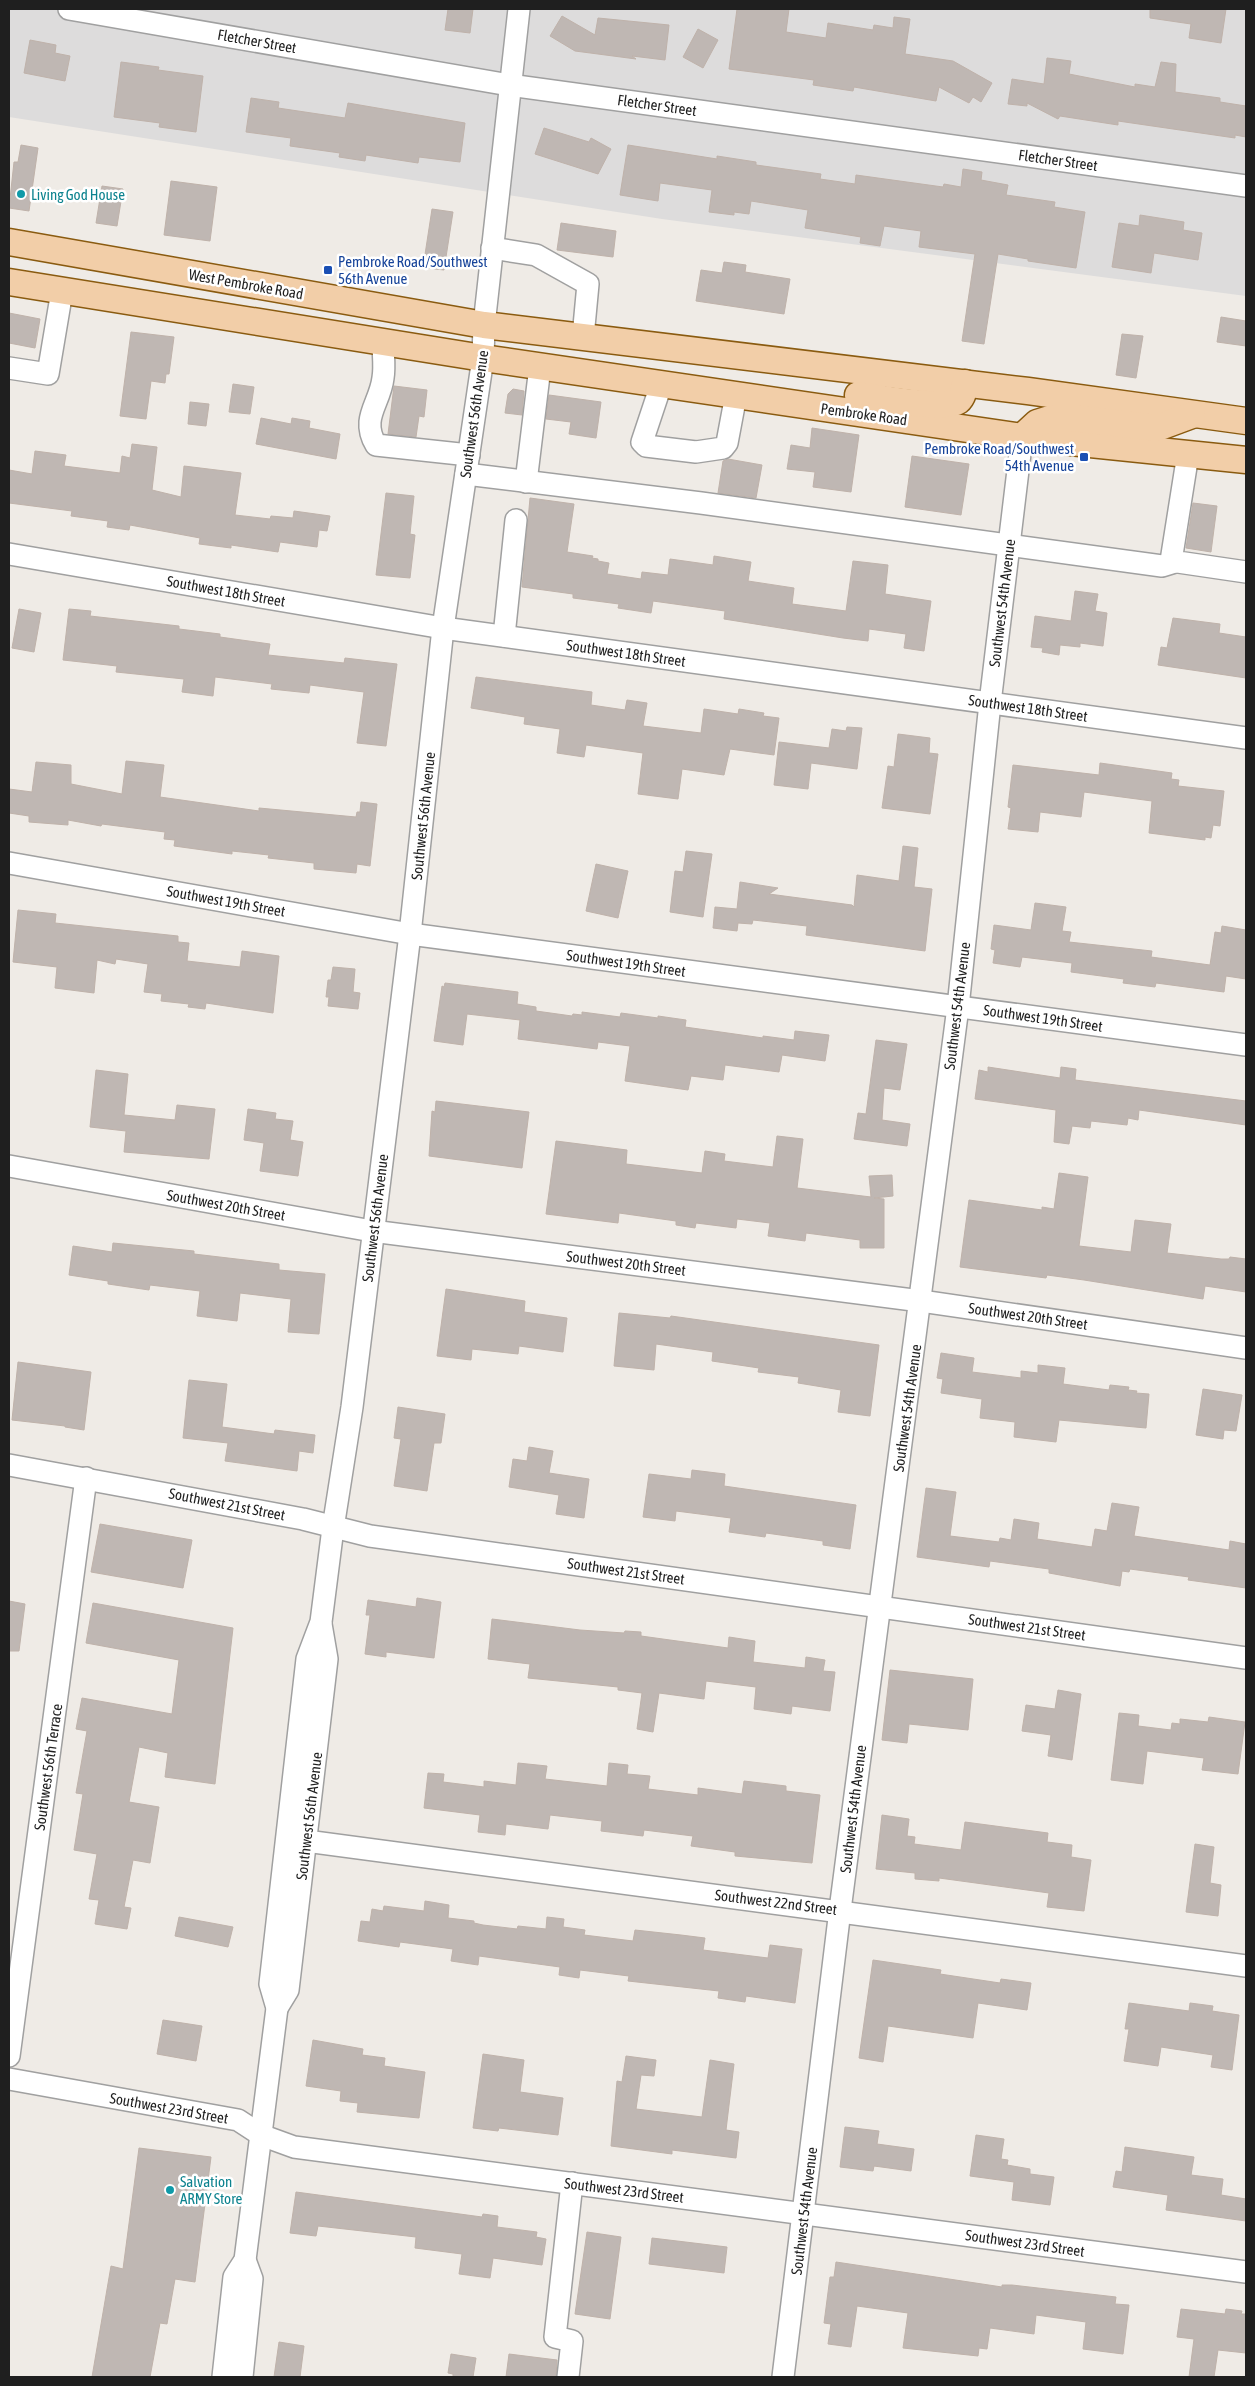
<svg xmlns="http://www.w3.org/2000/svg" width="1255" height="2386" viewBox="0 0 1255 2386" font-family="'Asap Condensed',sans-serif">
  <style>
    .residential { fill: #dddcdc }
    .building { fill: #bfb7b3; stroke: #bfb2aa }
    .lines { fill: none; stroke-linecap: round; stroke-linejoin: round }
    .minor-casing { stroke: #a0a0a0; stroke-width: 24 }
    .major-casing { stroke: #8a5b10; stroke-width: 29 }
    .minor { stroke: #fff; stroke-width: 21 }
    .major { stroke: #f2cea8; stroke-width: 26 }
    .culture-dot { fill: #0f9aa8; stroke: #fff; stroke-width: 2 }
    .transit-dot { fill: #1a4fb4; stroke: #fff; stroke-width: 2 }
    .labels { text-anchor: middle; dominant-baseline: central; stroke-width: 5; stroke-linejoin: round; paint-order: stroke }
    .street-label { font-size: 15px; fill: #1f1f1f; stroke: #fff }
    .culture-label { font-size: 15px; fill: #0d838f; stroke: #fff; text-anchor: start }
    .transit-label { font-size: 15px; fill: #164399; stroke: #fff; text-anchor: start }
  </style>
  <rect width="100%" height="100%" fill="#efebe6"/>
  <path class="residential" d="M9 9H1246V296L662 219 9 117Z"/>
  <g class="building">
    <path d="M448 9H473L470 33 445 30Z"/>
    <path d="M737 9H789L786 32 826 38 828 23 873 30 874 25 893 28 894 17 910 19 905 54 953 61 992 83 981 102 973 97 969 103 939 87 936 101 854 87 853 91 813 85 814 80 729 69Z"/>
    <path d="M1150 9H1226L1221 43 1189 38 1191 24 1150 18Z"/>
    <path d="M562 16 595 35 598 18 669 25 665 60 632 56 636 59 575 51 550 36Z"/>
    <path d="M698 29 718 40 703 68 683 57Z"/>
    <path d="M30 40 56 45 55 53 70 56 65 81 24 73Z"/>
    <path d="M1047 58 1071 61 1069 74 1135 87V84L1155 87 1161 62 1176 64 1175 92 1220 98V102L1246 106V137L1235 135V138L1118 121V125L1060 116 1058 119 1027 103V106L1008 104 1012 79 1044 84Z"/>
    <path d="M121 62 159 67 158 70 203 76 196 132 159 127 160 123 114 117Z"/>
    <path d="M251 98 279 102 278 108 345 118 348 103 465 123 460 162 419 157 418 163 366 155 365 161 339 157 340 153 290 146 291 138 246 132Z"/>
    <path d="M544 128 589 142 591 138 611 149 598 174 535 154Z"/>
    <path d="M21 145 38 148 29 211 9 208 14 162H18Z"/>
    <path d="M628 145 717 159V156L756 162V165L821 174 820 179 855 184 856 175 943 187 944 184 961 187 963 169 982 172 981 180 1008 185 1006 195 1055 202 1054 207 1085 212 1076 268 1028 261V259L998 254 984 344 962 341 975 254 919 247 921 231 884 226 880 246 860 243 861 237 805 228 808 210 751 201 749 214 734 212V215L709 212 712 190 660 183 658 201 620 195Z"/>
    <path d="M171 181 217 187 210 241 164 235Z"/>
    <path d="M102 186 123 189 117 226 96 223Z"/>
    <path d="M432 209 453 212 444 270 427 268 428 262 424 261Z"/>
    <path d="M1140 215 1184 222 1183 230 1202 233 1198 260 1154 253 1151 273 1112 267 1119 223 1139 226Z"/>
    <path d="M561 223 616 231 613 257 557 250Z"/>
    <path d="M724 262 746 265 745 272 790 279 784 314 696 301 701 270 722 273Z"/>
    <path d="M9 313 40 319 35 348 9 343Z"/>
    <path d="M1221 317 1246 321V346L1217 342Z"/>
    <path d="M131 332 174 337 169 374H166L165 383 151 381 146 419 120 416Z"/>
    <path d="M1122 334 1143 336 1136 378 1116 375Z"/>
    <path d="M233 384 254 387 250 414 229 412Z"/>
    <path d="M394 386 427 390 424 417 419 416 416 437 388 434Z"/>
    <path d="M513 389 524 391 522 415 505 413 508 394Z"/>
    <path d="M549 395 601 402 596 438 569 434 571 422 546 419Z"/>
    <path d="M190 402 209 404 206 426 188 424Z"/>
    <path d="M261 418 291 424 292 418 310 421 309 428 340 434 336 459 256 444Z"/>
    <path d="M812 428 859 435 851 492 813 487 815 472 787 469 791 445 810 448Z"/>
    <path d="M132 444 157 447 152 490 181 497 184 466 241 473 235 515 270 519 271 516 293 518 294 511 330 516 327 531 319 530 317 547 280 542 278 552 231 545V548L199 544 200 538 130 525 129 530 107 527 108 521 71 516 72 511 9 503V470L32 474 35 451 66 455 64 466 120 473 122 456 130 458Z"/>
    <path d="M912 456 969 464 961 515 905 507Z"/>
    <path d="M728 459 762 465 756 498 718 493 723 461Z"/>
    <path d="M386 493 414 496 410 534 415 535 410 578 376 575Z"/>
    <path d="M530 498 574 504 567 552 593 556 592 558 598 559V561L609 563 607 574 641 579 642 572 668 575 670 559 713 565 714 556 751 562 748 581 794 588 792 604 846 611 853 561 888 565 885 594 931 601 924 651 904 648 906 634 869 629 868 641 843 638 724 619 725 611 653 601 651 613 618 608 619 604 573 598V594L522 587Z"/>
    <path d="M1193 503 1217 506 1211 552 1186 548Z"/>
    <path d="M1075 591 1098 594 1095 611 1107 613 1103 646 1080 643V647L1060 645 1059 655 1042 652 1043 648 1031 647 1035 616 1071 621Z"/>
    <path d="M19 609 41 613 34 652 12 648Z"/>
    <path d="M69 609 91 611 90 616 179 626V629L220 634V637L270 644 268 655 344 663 345 658 397 664 386 746 357 743 364 692 310 685 309 693 271 689 272 684 215 677 213 696 182 692 184 679 116 672 117 666 63 660Z"/>
    <path d="M1173 618 1220 624 1219 633 1246 637V678L1158 665 1161 647 1167 648Z"/>
    <path d="M476 677 592 692 591 705 625 710 627 700 647 703 643 726 701 733 704 709 738 714 739 709 764 713 763 716 779 718 774 755 730 749 724 775 682 769 678 799 638 794 643 753 586 745 584 757 557 753 560 729 524 724 525 717 471 708Z"/>
    <path d="M847 727 862 728 857 769 811 763 808 789 774 785 779 742 829 748 832 729 846 731Z"/>
    <path d="M898 734 930 738 929 753 938 754 930 814 882 808 888 766 894 767Z"/>
    <path d="M126 761 164 765 160 797 259 811V808L356 817 357 812H360L361 802 377 804 370 866 357 864 356 873 314 869V863L268 858 269 855 232 851V854L174 846 175 840 164 839 165 832 102 824 101 826 68 820V825L29 822V816L9 813V789L32 792 36 762 71 765V784L122 794Z"/>
    <path d="M1100 763 1172 773 1171 779 1179 780 1178 786 1224 791 1220 826 1213 825 1211 838 1205 837V840L1149 833 1152 801 1084 792 1081 817 1040 812 1038 832 1008 829 1011 808 1008 807 1013 765 1099 775Z"/>
    <path d="M903 846 918 848 914 887 932 889 925 951 806 935 807 926 753 920 752 924 738 923 737 931 713 928 715 907 737 909 740 882 778 888 769 894 852 905 854 907 857 875 899 881Z"/>
    <path d="M686 851 712 854 703 917 670 912 675 871 683 872Z"/>
    <path d="M596 864 628 871 618 918 586 911Z"/>
    <path d="M1035 903 1066 907 1062 931 1071 932 1069 942 1152 951 1151 957 1210 965 1215 932 1221 933 1222 926 1246 930V979L1226 976 1224 992 1156 983 1155 987 1123 983 1124 979 1071 972 1072 963 1022 957 1020 967 993 963 995 950 991 949 994 925 1031 930Z"/>
    <path d="M18 910 56 914 55 923 178 936V942L189 943 187 961 240 967 242 951 279 956 273 1013 206 1003 205 1009 188 1007 189 1004 161 1001 162 994 144 992 148 964 116 959 115 964 97 960 94 993 55 988 57 967 13 962Z"/>
    <path d="M333 967 355 969 353 992 360 993 358 1009 328 1006 329 997H326L328 980H331Z"/>
    <path d="M445 983 518 992 517 1004 536 1007V1011L572 1016 573 1014 582 1015V1012L620 1017 621 1013 658 1018V1016L686 1020 685 1027 763 1038V1036L794 1040 795 1031 829 1035 825 1061 782 1055 779 1072 725 1065 723 1080 691 1076 688 1090 625 1081 630 1046 598 1042 597 1049 518 1039 520 1020 467 1014 463 1045 434 1041 442 986 444 987Z"/>
    <path d="M876 1040 907 1044 900 1090 884 1088 882 1120 910 1124 907 1146 854 1139 858 1113 866 1114Z"/>
    <path d="M988 1067 1060 1078 1061 1067 1076 1069 1075 1080 1246 1101V1125L1139 1110 1138 1120 1128 1118 1127 1125 1091 1121 1090 1128 1072 1126 1069 1144 1054 1142 1056 1110 975 1099 979 1070 988 1072Z"/>
    <path d="M96 1070 128 1074 124 1115 175 1120 177 1105 215 1109 209 1159 124 1152 126 1131 90 1127Z"/>
    <path d="M436 1101 529 1112 522 1168 429 1156 432 1111 435 1112Z"/>
    <path d="M248 1109 276 1113 275 1119 293 1121 290 1140 303 1142 298 1176 260 1171 264 1143 244 1140Z"/>
    <path d="M777 1136 803 1139 797 1188 871 1197 869 1176 892 1175 893 1196 874 1198 884 1199V1248H860V1240L806 1233 805 1241 768 1236 770 1223 737 1219 736 1228 696 1223 695 1228 676 1225V1221L619 1213 618 1223 546 1214 556 1141 627 1150 626 1164 702 1173 705 1151 725 1154 724 1161 773 1167Z"/>
    <path d="M1059 1173 1088 1177 1079 1246 1131 1252 1135 1220 1171 1224 1167 1253 1221 1259H1229L1230 1257 1246 1259V1292L1205 1286 1203 1299 1084 1280 1047 1275 1046 1278 960 1267 969 1200 1042 1210V1207L1054 1209Z"/>
    <path d="M113 1243 194 1251V1254L279 1264V1270L325 1274 319 1334 288 1332 291 1299 240 1293 237 1321 197 1316 200 1291 150 1285 149 1290 108 1284V1281L69 1275 73 1246 112 1252Z"/>
    <path d="M446 1289 525 1301 524 1312 567 1318 563 1352 519 1346 518 1354 472 1349 471 1360 437 1356Z"/>
    <path d="M619 1313 670 1318 671 1316 879 1345 870 1416 838 1412 841 1390 798 1383 799 1377 758 1372 759 1368 712 1361 713 1352 656 1344 654 1370 614 1366Z"/>
    <path d="M941 1353 974 1358 972 1372 1021 1378V1371L1038 1373V1365L1065 1368 1063 1384 1109 1390 1110 1385 1129 1387 1128 1390 1137 1391 1136 1393 1149 1394 1146 1428 1059 1420 1056 1442 1014 1437 1015 1422 980 1418 982 1399 941 1393 943 1379 937 1378Z"/>
    <path d="M18 1362 91 1372 84 1430 65 1427V1426L12 1420Z"/>
    <path d="M189 1380 227 1384 222 1427 274 1434 275 1430 315 1435 313 1453 299 1451 297 1471 225 1461 228 1443 183 1438Z"/>
    <path d="M1203 1389 1242 1395 1236 1431 1224 1430 1223 1439 1196 1435Z"/>
    <path d="M398 1407 445 1414 441 1443H434L427 1491 394 1486 401 1439 394 1438Z"/>
    <path d="M529 1447 553 1451 549 1473 589 1479 584 1518 556 1514 559 1495 509 1487 513 1459 527 1461Z"/>
    <path d="M692 1470 725 1474 724 1486 856 1505 850 1549 823 1545V1541L766 1533 765 1537 729 1532 731 1518 676 1511 675 1521 643 1517 649 1474 691 1479Z"/>
    <path d="M926 1488 956 1492 950 1536 999 1542 1000 1538 1011 1540 1014 1519 1039 1523 1037 1539 1092 1547 1095 1529 1107 1531 1112 1503 1139 1507 1134 1536 1229 1550 1230 1541 1246 1544V1588L1188 1580 1189 1577 1130 1569 1129 1572 1122 1571 1120 1586 1049 1573V1569L990 1561 989 1567 917 1557Z"/>
    <path d="M100 1524 192 1540 183 1588 91 1572Z"/>
    <path d="M417 1598 441 1602 434 1658 386 1652V1657L365 1654 370 1615H366L368 1600 416 1607Z"/>
    <path d="M9 1601 25 1604 19 1651H9Z"/>
    <path d="M93 1603 233 1628 215 1784 165 1777 168 1753 139 1747 129 1802 159 1807 150 1863 133 1860 124 1907 131 1908 127 1929 95 1924 99 1900 89 1899 97 1854 74 1850 83 1794 76 1793 87 1731 76 1729 82 1698 172 1714 179 1660 86 1643Z"/>
    <path d="M492 1619 580 1630 624 1633 625 1631 641 1632V1636L728 1648 729 1637 755 1641 753 1662 805 1668 806 1657 825 1660 823 1671 835 1672 830 1711 792 1706 791 1714 754 1709 756 1687 706 1681 704 1699 659 1693 653 1732 637 1729 642 1693 618 1690V1687L528 1678 530 1664 488 1659Z"/>
    <path d="M890 1670 973 1679 968 1730 909 1724 907 1743 882 1740Z"/>
    <path d="M1058 1690 1081 1694 1072 1760 1048 1756 1051 1735 1022 1731 1026 1705 1055 1709Z"/>
    <path d="M1119 1713 1139 1715 1138 1726 1171 1730 1172 1723 1180 1724V1719L1208 1722 1209 1717 1245 1722 1238 1774 1202 1770 1204 1758 1147 1751 1143 1784 1111 1780Z"/>
    <path d="M518 1763 547 1766 545 1779 607 1786 609 1763 628 1765 627 1774 650 1776 648 1789 698 1795V1788L742 1794 744 1781 786 1786V1791L820 1795 812 1863 735 1856V1852L691 1846 693 1836 644 1830 643 1836 601 1831 602 1821 550 1815 548 1829 506 1824 505 1835 478 1832 480 1815 424 1808 428 1773 444 1774 443 1782 484 1787V1781L516 1785Z"/>
    <path d="M882 1815 909 1819 907 1836 915 1837 914 1844 961 1850 965 1822 1048 1833 1047 1842 1072 1845 1071 1857 1091 1860 1084 1911 1047 1907 1049 1893 939 1878V1881L915 1879V1873L876 1869Z"/>
    <path d="M1195 1844 1214 1847 1210 1883 1221 1885 1218 1916 1186 1912Z"/>
    <path d="M425 1901 449 1905 448 1918 474 1921V1923L483 1925 517 1929 518 1926 546 1929 547 1917 564 1919 563 1927 585 1930 584 1935 633 1941 635 1930 681 1935 705 1938 703 1950 768 1958 770 1945 802 1949 795 2003 746 1996 745 2002 718 1998 719 1991 628 1981 629 1976 580 1970 579 1978 559 1975 560 1967 479 1956 478 1965 451 1961 453 1949 400 1942 399 1947 358 1941 361 1921 370 1922 372 1909 383 1911 384 1906 424 1911Z"/>
    <path d="M179 1917 233 1927 228 1947 175 1936Z"/>
    <path d="M873 1960 941 1970 940 1974 1000 1983 1001 1979 1031 1983 1027 2010 978 2003 973 2038 888 2026 883 2062 859 2058Z"/>
    <path d="M1129 2003 1189 2011 1190 2003 1213 2006 1212 2011 1239 2015 1232 2070 1211 2067 1213 2055 1161 2047 1158 2066 1124 2061 1129 2029H1125Z"/>
    <path d="M163 2020 202 2026 196 2061 157 2054Z"/>
    <path d="M313 2040 363 2049 362 2055 385 2058 384 2066 425 2072 419 2118 357 2112 358 2103 340 2101 341 2091 306 2086Z"/>
    <path d="M483 2054 524 2060 520 2092 563 2098 558 2135 499 2128 498 2131 473 2128Z"/>
    <path d="M626 2056 656 2060 654 2076 641 2075 636 2109 702 2117 710 2060 734 2064 726 2130 739 2132 736 2158 672 2150V2154L611 2146 617 2081 622 2082Z"/>
    <path d="M845 2127 879 2131 877 2144 914 2149 911 2171 874 2166 873 2171 840 2167Z"/>
    <path d="M976 2135 1004 2139 1001 2159 1008 2160 1007 2165 1030 2169V2174L1054 2177 1050 2205 1012 2200 1014 2182 970 2176Z"/>
    <path d="M1125 2147 1194 2157 1191 2175 1223 2179 1221 2195 1246 2199V2221L1166 2210 1168 2195 1113 2187 1116 2171 1122 2172Z"/>
    <path d="M139 2148 211 2157 195 2282 175 2279 167 2324 160 2323 150 2377H92L111 2266 123 2269Z"/>
    <path d="M296 2192 482 2217 483 2214 498 2216 497 2227 537 2232 536 2237 546 2239 542 2265 493 2258 490 2278 459 2274 462 2254 415 2248 416 2237 318 2226 316 2236 290 2233Z"/>
    <path d="M587 2232 621 2237 610 2319 575 2314Z"/>
    <path d="M652 2238 727 2247 724 2273 649 2264Z"/>
    <path d="M836 2262 1002 2287V2285H1012L1116 2297 1115 2304 1129 2305 1123 2354 1083 2349 1086 2322 1036 2315 1034 2334 990 2328 987 2349 979 2348 978 2356 903 2348 908 2313 857 2306 851 2347 828 2344 831 2324 824 2323 830 2277H834Z"/>
    <path d="M1181 2309 1225 2314 1226 2309 1242 2311 1241 2314H1246V2353L1218 2350 1214 2377H1189L1194 2339 1177 2337Z"/>
    <path d="M279 2342 304 2346 300 2377H274Z"/>
    <path d="M451 2354 476 2358 473 2377H453V2374L448 2373Z"/>
    <path d="M509 2354 557 2360 556 2377H506Z"/>
  </g>
  <g class="lines">
    <defs>
      <g id="minor">
        <path d="M69 9 509 85 1246 186"/>
        <path d="M492 248 536 255 588 284 583 337"/>
        <path d="M383 342C383 354 385 367 383 378 380 404 360 418 376 445L469 455"/>
        <path d="M9 368 48 374 62 291"/>
        <path d="M661 385 642 442 646 446 696 452 723 448 727 443 736 395"/>
        <path d="M1188 454 1171 561 1246 572"/>
        <path d="M466 474 701 503 1162 566 1175 562"/>
        <path d="M526 482 540 367"/>
        <path d="M9 554 443 628 1246 738"/>
        <path d="M504 636 516 520"/>
        <path d="M9 863 410 934 1246 1045"/>
        <path d="M9 1166 372 1231 921 1301 1246 1348"/>
        <path d="M9 1465 303 1519 370 1536 1246 1658"/>
        <path d="M306 1841 1246 1966"/>
        <path d="M277 2008 288 1990 327 1659 321 1624"/>
        <path d="M9 2056 86 1478"/>
        <path d="M9 2079 238 2120 261 2135 294 2147 1246 2272"/>
        <path d="M223 2377 234 2277 245 2260 277 2008 270 1984 307 1659 321 1622 333 1528 352 1407 410 934 443 628 483 358 484 325 519 9"/>
        <path d="M242 2377 252 2279 245 2260"/>
        <path d="M568 2377 572 2341 555 2337 572 2183"/>
        <path d="M783 2377 840 1910 958 1007 990 703 1022 437"/>
      </g>
      <g id="major">
        <path d="M9 242 484 325 1028 391 1246 421"/>
        <path d="M9 282 483 358 1022 437 1246 460"/>
        <path d="M858 395C877 398 946 410 958 401 963 397 964 389 965 383"/>
        <path d="M1022 437 1037 423 1053 418H1072L1157 428 1192 415"/>
      </g>
    </defs>
    <use href="#minor" class="minor-casing"/>
    <use href="#major" class="major-casing"/>
    <use href="#minor" class="minor"/>
    <use href="#major" class="major"/>
  </g>
  <g class="culture-dot">
    <circle cx="21" cy="194" r="5"/>
    <circle cx="170" cy="2190" r="5"/>
  </g>
  <g class="transit-dot">
    <rect x="323" y="265" width="10" height="10" rx="2.5"/>
    <rect x="1079" y="452" width="10" height="10" rx="2.5"/>
  </g>
  <g class="labels">
    <g class="street-label">
      <text transform="translate(257 41) rotate(10)">Fletcher Street</text>
      <text transform="translate(657 105) rotate(8)">Fletcher Street</text>
      <text transform="translate(1058 160) rotate(8)">Fletcher Street</text>
      <text transform="translate(246 284) rotate(10)">West Pembroke Road</text>
      <text transform="translate(474 414) rotate(-82)">Southwest 56th Avenue</text>
      <text transform="translate(864 414) rotate(8)">Pembroke Road</text>
      <text transform="translate(226 591) rotate(10)">Southwest 18th Street</text>
      <text transform="translate(1002 603) rotate(-83)">Southwest 54th Avenue</text>
      <text transform="translate(626 653) rotate(8)">Southwest 18th Street</text>
      <text transform="translate(1028 708) rotate(8)">Southwest 18th Street</text>
      <text transform="translate(423 816) rotate(-84)">Southwest 56th Avenue</text>
      <text transform="translate(226 901) rotate(10)">Southwest 19th Street</text>
      <text transform="translate(626 963) rotate(8)">Southwest 19th Street</text>
      <text transform="translate(957 1006) rotate(-83)">Southwest 54th Avenue</text>
      <text transform="translate(1043 1018) rotate(8)">Southwest 19th Street</text>
      <text transform="translate(226 1205) rotate(10)">Southwest 20th Street</text>
      <text transform="translate(375 1218) rotate(-83)">Southwest 56th Avenue</text>
      <text transform="translate(626 1263) rotate(7)">Southwest 20th Street</text>
      <text transform="translate(1028 1316) rotate(8)">Southwest 20th Street</text>
      <text transform="translate(907 1408) rotate(-82)">Southwest 54th Avenue</text>
      <text transform="translate(227 1504) rotate(11)">Southwest 21st Street</text>
      <text transform="translate(626 1571) rotate(8)">Southwest 21st Street</text>
      <text transform="translate(1027 1627) rotate(8)">Southwest 21st Street</text>
      <text transform="translate(48 1767) rotate(-82)">Southwest 56th Terrace</text>
      <text transform="translate(853 1809) rotate(-83)">Southwest 54th Avenue</text>
      <text transform="translate(309 1816) rotate(-83)">Southwest 56th Avenue</text>
      <text transform="translate(776 1902) rotate(7)">Southwest 22nd Street</text>
      <text transform="translate(169 2108) rotate(10)">Southwest 23rd Street</text>
      <text transform="translate(624 2190) rotate(7)">Southwest 23rd Street</text>
      <text transform="translate(804 2211) rotate(-83)">Southwest 54th Avenue</text>
      <text transform="translate(1025 2243) rotate(8)">Southwest 23rd Street</text>
    </g>
    <g class="culture-label">
      <text x="31" y="194">Living God House</text>
      <text x="180" y="2181">Salvation<tspan x="180" dy="17">ARMY Store</tspan></text>
    </g>
    <g class="transit-label">
      <text x="338" y="261">Pembroke Road/Southwest<tspan x="338" dy="17">56th Avenue</tspan></text>
      <text x="1074" y="448" text-anchor="end">Pembroke Road/Southwest<tspan x="1074" dy="17">54th Avenue</tspan></text>
    </g>
  </g>
  <rect width="1255" height="2386" fill="none" stroke="#1f1f1f" stroke-width="20"/>
</svg>
